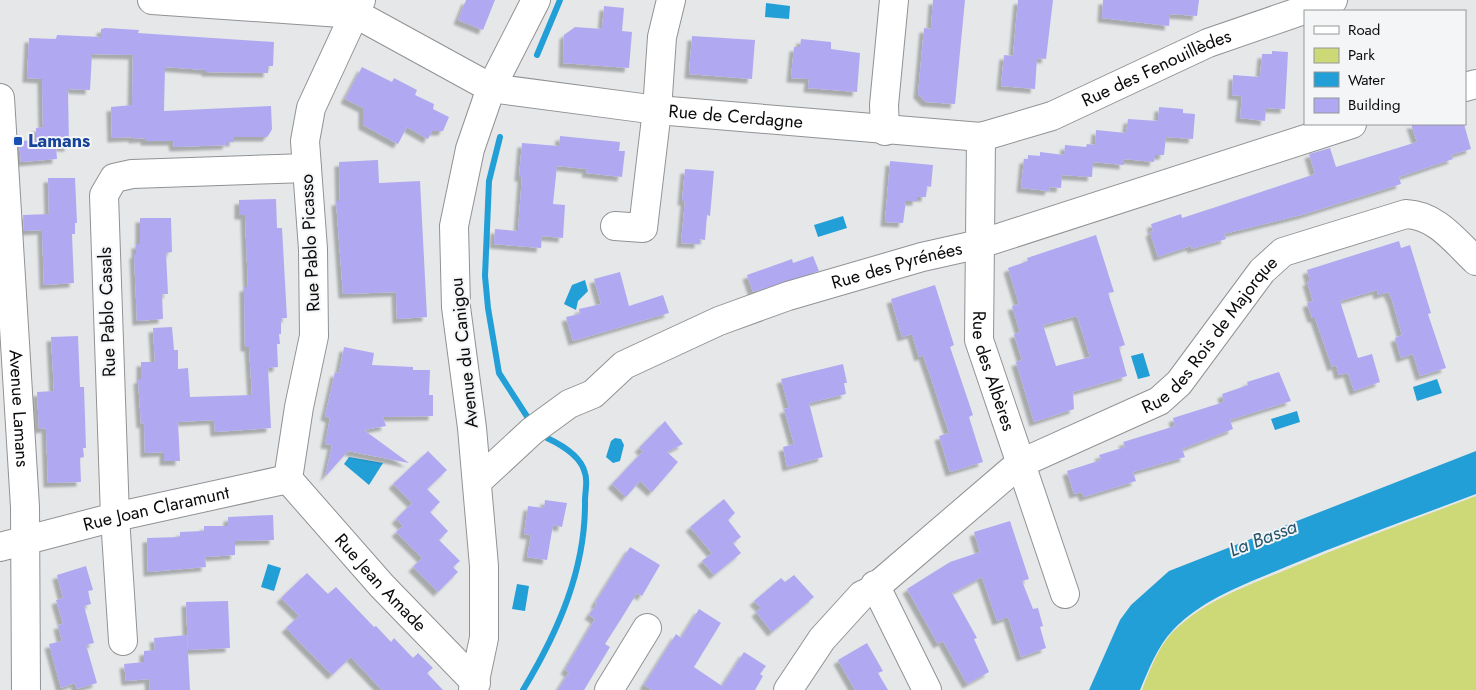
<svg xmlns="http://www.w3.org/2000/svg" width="1476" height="690" viewBox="0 0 1476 690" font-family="Jost,sans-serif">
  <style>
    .green { fill: #cdd876 }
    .water { fill: #229fd6 }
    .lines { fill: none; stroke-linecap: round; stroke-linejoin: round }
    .stream { stroke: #229fd6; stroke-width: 6 }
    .building { fill: #b0a9f2; fill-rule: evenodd; filter: url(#shadow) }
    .minor-casing { stroke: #919294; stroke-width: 30 }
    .minor { stroke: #fff; stroke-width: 28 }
    .transit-dot { fill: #1a4fb4; stroke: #f3f5f6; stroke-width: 2 }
    .labels { text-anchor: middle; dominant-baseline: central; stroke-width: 4; stroke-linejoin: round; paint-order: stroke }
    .street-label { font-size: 18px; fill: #0b0b0c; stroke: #f3f5f6 }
    .transit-label { font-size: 18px; font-weight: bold; fill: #164399; stroke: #f3f5f6; text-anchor: start }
    .water-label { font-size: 19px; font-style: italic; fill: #27556d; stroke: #f3f5f6 }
  </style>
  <defs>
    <filter id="shadow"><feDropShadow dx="-4.5" dy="4.5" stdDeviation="1" flood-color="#0004"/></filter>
  </defs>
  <rect width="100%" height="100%" fill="#e5e7e9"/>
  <path class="green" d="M1476 496V690H1142C1151 668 1159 644 1177 628 1208 599 1249 585 1288 569 1350 543 1413 520 1476 496Z"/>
  <g class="water">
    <path d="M766 3 790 6 789 19 765 17Z"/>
    <path d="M843 216 847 228 818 237 814 225Z"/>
    <path d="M585 280 588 291 578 301 576 310 564 304 572 285Z"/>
    <path d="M1143 353 1150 376 1138 379 1131 356Z"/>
    <path d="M1437 379 1442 393 1417 401 1413 387Z"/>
    <path d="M1297 411 1300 422 1275 430 1271 419Z"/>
    <path d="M615 438 621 439 624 445 620 461 613 463 606 457 611 441Z"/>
    <path d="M1476 451V494C1413 518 1350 540 1288 566 1248 583 1203 598 1173 630 1157 647 1149 669 1140 690H1089L1120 620 1131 605 1169 571Z"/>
    <path d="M349 457 383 463 369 485 344 464Z"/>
    <path d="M268 564 281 568 274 591 261 587Z"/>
    <path d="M517 584 529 586 525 611 512 609Z"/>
  </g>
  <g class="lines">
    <g class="stream">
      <path d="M537 55 560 0"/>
      <path d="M500 137 489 181 485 276 488 308 499 373 528 418"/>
      <path d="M523 690C558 632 586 569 585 500 585 492 588 481 585 473 581 456 562 445 547 438"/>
    </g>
  </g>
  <g class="building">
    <path d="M466 0H495L483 30 458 20Z"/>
    <path d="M933 0H965L955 104 926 102 918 94 924 28 931 29Z"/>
    <path d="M1018 0H1053L1046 59 1037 58 1035 89 1001 86 1004 55 1013 56Z"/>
    <path d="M1103 0H1199L1197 16 1170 14 1169 26 1102 18Z"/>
    <path d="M604 6 624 8 622 31 632 32 629 68 563 63 564 35 575 27 602 29Z"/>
    <path d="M105 28 139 30 138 33 274 42 273 66H268V73L206 72V70L165 67 164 111 271 106 272 129 270 133 267 137H234V142H227V145L174 147 173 141H145V138L133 139V137L112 138 111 107 132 105 133 55 92 54 90 90 68 89 69 147H56L57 159 21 162 19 141 36 140V128L43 127 42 79 27 78 29 38 56 39 57 35 101 37V29Z"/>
    <path d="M692 36 755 40 752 79 689 74Z"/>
    <path d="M801 39 831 42V49L860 53 857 92 808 88 809 79 791 78 794 47H800Z"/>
    <path d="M1272 51 1288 52 1285 109 1266 108 1265 121 1240 118 1242 96 1232 95 1233 75 1260 77 1262 54H1272Z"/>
    <path d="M362 67 392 82 394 78 417 90 415 95 434 104 433 109 449 117 443 131H432L428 139 407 127 398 144 363 125V108L345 99Z"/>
    <path d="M1159 107 1183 109V113L1195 114 1193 139 1166 137 1164 155H1155L1154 162 1124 159V165L1093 162 1092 177 1062 175 1061 188 1050 187 1049 191 1021 188 1024 159H1028V155L1040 156V152L1064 155 1065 145 1086 147 1087 144 1095 145 1096 130 1126 133 1128 119 1158 121Z"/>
    <path d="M1411 124H1464L1471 149 1451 155 1453 159 1399 177 1401 184 1305 214 1224 234 1226 239 1192 249 1191 246 1158 257 1150 232 1153 231 1151 224 1181 214 1182 218 1216 207 1315 174 1309 154 1330 148 1336 167 1417 142Z"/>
    <path d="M560 136 620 142 619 151H625L622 177 586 173 587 169 557 166 553 204 565 205 563 238 542 236 541 248 494 244 495 229 518 231 522 177H519L522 143 559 146Z"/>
    <path d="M378 160 379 183 420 181 427 317 397 319 396 292 343 294 336 201H340L339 162Z"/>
    <path d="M890 161 933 165 931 187 927 186 926 197H917V201H906L903 223 885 222Z"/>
    <path d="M685 169 714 171 710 216 707 215 705 240 699 239V244L681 243 685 201H682Z"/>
    <path d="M48 178H75L77 223H75V234H72L74 283 44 285 42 230 24 231 23 215 49 214Z"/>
    <path d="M276 199 277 228H282L287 318H281V334H279L280 344H277L278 367 268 368 271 428 215 432 214 420 178 422 180 461H164V452L145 453 144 423 141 424 138 379H141V362H155L153 328 172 327 174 350H178V369L188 368 190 397 252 395 249 347H245L244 287H248L245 215H239V200Z"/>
    <path d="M140 218H171L172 252 166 253 168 294H162L163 319 137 321 134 254H136V244H140Z"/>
    <path d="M1096 235 1114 292 1108 293 1125 345 1119 347 1127 376 1073 392 1074 409 1034 422 1016 362 1022 360 1014 334 1020 332 1012 306 1019 304 1008 268 1028 261 1027 258ZM1077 316 1090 357 1056 366 1043 325Z"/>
    <path d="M1399 241 1401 248 1410 245 1431 313 1428 314 1446 368 1420 376 1413 354 1401 358 1395 338 1402 335 1392 300 1388 292 1378 295 1377 290 1340 301 1358 358 1372 354 1380 382 1354 391 1348 373 1339 375 1336 365 1332 367 1315 318H1312L1307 303 1313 301 1307 281H1310L1307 270Z"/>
    <path d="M813 256 819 271 753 292 747 275 792 259 793 263Z"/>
    <path d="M620 272 629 306 663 295 669 313 573 341 566 317 580 314 579 309 601 304 594 279Z"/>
    <path d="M935 285 954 345 950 347 973 415 969 417 983 462 950 472 939 436 949 433 932 381 923 355 919 357 912 334 902 337 891 299Z"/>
    <path d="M78 336 80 387H84L86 448H83L84 457 80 458 81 482 48 483 46 428 39 429 37 392 54 391 51 337Z"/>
    <path d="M344 347 374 353 372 365 413 367V370H430L429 395H433V416L383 417 386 426 364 430 409 463 348 451 325 477 332 445 325 444 330 418 325 416 335 372 339 373Z"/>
    <path d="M843 364 847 383H844L846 394 809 403 823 457 787 467 783 447 794 444 784 409 789 408 781 379Z"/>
    <path d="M1279 372 1291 401 1230 420 1233 429 1182 449 1185 457 1133 472 1136 481 1084 497 1082 492 1074 494 1067 471 1101 460 1099 455 1125 447 1123 442 1175 426 1173 418 1224 402 1222 394 1248 385 1247 382Z"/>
    <path d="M665 421 683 444 667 452 678 462 652 492 640 481 626 497 612 484 643 451 639 448Z"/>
    <path d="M428 451 447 470 427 489 440 502 430 512 448 531 439 540 460 561 453 567 458 572 438 592 413 567 422 558 396 532 403 526 396 519 412 503 393 484Z"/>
    <path d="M724 499 735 513 728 520 741 537 733 543 741 553 714 575 702 561 712 553 690 527Z"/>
    <path d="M545 500 567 503 562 527 553 525 547 560 527 557 531 535 524 534 528 506 544 508Z"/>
    <path d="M273 515 274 540 235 541V555L205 557 206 567 148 572 147 538 180 537V532L204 531V526H228V517Z"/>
    <path d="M1010 521 1029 579 1022 581 1033 609 1038 608 1043 626 1040 627 1046 648 1021 657 1008 617 997 621 982 577 952 593 977 638 974 639 989 672 967 684 943 641 938 644 907 589 950 562 980 552 974 532Z"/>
    <path d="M630 547 660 565 642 596 637 593 621 619 605 644 610 647 584 690H558L569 672 565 670 595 619 589 615 597 604 595 603Z"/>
    <path d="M86 566 93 590 88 591 91 604 84 606 94 643 86 645 97 683 77 689 75 683 61 688 49 644 62 641 58 625 63 624 56 600 63 598 57 575Z"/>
    <path d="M307 573 328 594 336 587 374 627 376 626 391 642 394 638 413 658 418 653 433 668 427 673 443 690H382L351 657 332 675 286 628 299 616 281 598Z"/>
    <path d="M794 575 814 597 772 632 756 612 761 608 754 601 781 578 785 582Z"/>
    <path d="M228 601 230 648 188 650 186 602Z"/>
    <path d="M699 609 721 623 694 667 722 686 744 652 766 666 760 674 763 676 755 690H652L644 685 676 634 681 638Z"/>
    <path d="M187 635 190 690H150L149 679 126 681 124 664 144 662V651L155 650 154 638Z"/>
    <path d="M867 643 883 671 878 673 888 690H855L838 660Z"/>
  </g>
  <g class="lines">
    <defs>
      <g id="minor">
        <path id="s1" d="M152 0 356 14 491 88 657 110 981 137 1052 116 1208 43 1333 0"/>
        <path d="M1465 87 1476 84"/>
        <path id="s2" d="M0 98 25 507 26 690"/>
        <path d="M885 131 884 105 894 0"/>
        <path id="s3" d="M981 137 979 340 1065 594"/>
        <path d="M615 226 643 228 657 110 662 37 671 0"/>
        <path d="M288 479 299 407 314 336 313 249 305 141 311 108 361 0"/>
        <path id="s4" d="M288 479 382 586 476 683"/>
        <path id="s5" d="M478 481 532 431 569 404 593 394 624 365 719 321 788 296 922 257 980 244 1352 124"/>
        <path id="s6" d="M0 547 115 517 288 479"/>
        <path d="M875 585 927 690"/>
        <path d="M123 641 115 517 104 195 114 178 132 174 307 168"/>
        <path d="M473 690 484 638V566L472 428 456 307 454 226 470 149 491 88 536 0"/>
        <path d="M609 690 647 628"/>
        <path id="s7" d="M788 690 822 639 862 595 871 591 1019 464 1159 401 1179 383 1262 271 1283 252 1406 214C1436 215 1455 241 1476 261"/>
      </g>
    </defs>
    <use href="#minor" class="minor-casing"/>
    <use href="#minor" class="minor"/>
  </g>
  <rect class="transit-dot" x="13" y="136" width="10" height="10" rx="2.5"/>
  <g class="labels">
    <g class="street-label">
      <text stroke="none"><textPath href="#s1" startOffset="1040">Rue des Fenouillèdes</textPath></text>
      <text stroke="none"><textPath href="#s1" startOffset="605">Rue de Cerdagne</textPath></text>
      <text transform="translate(310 243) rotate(-93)">Rue Pablo Picasso</text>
      <text stroke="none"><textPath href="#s5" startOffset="479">Rue des Pyrénées</textPath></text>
      <text transform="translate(107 312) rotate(-92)">Rue Pablo Casals</text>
      <text stroke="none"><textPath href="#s7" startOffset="562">Rue des Rois de Majorque</textPath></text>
      <text transform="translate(464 353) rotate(-96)">Avenue du Canigou</text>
      <text stroke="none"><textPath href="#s3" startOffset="236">Rue des Albères</textPath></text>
      <text stroke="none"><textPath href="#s2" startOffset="311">Avenue Lamans</textPath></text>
      <text stroke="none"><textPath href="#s6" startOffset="161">Rue Joan Claramunt</textPath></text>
      <text stroke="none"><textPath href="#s4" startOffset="139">Rue Jean Amade</textPath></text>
    </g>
    <g class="transit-label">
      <text x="28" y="141">Lamans</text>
    </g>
    <g class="water-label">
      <text transform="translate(1263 538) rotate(-21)">La Bassa</text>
    </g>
  </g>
  <rect x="1304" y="10" width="162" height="115" fill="#f3f5f6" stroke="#969798"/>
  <rect x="1314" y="26" width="25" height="8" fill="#ffffff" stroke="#969798"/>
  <text x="1348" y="35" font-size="15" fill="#0b0b0c">Road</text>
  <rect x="1314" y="48" width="25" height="15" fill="#cdd876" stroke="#969798"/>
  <text x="1348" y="60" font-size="15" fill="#0b0b0c">Park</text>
  <rect x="1314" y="72" width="25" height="15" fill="#229fd6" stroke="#969798"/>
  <text x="1348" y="85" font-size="15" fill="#0b0b0c">Water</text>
  <rect x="1314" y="98" width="25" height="15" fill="#b0a9f2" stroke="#969798"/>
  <text x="1348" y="110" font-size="15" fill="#0b0b0c">Building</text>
</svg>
